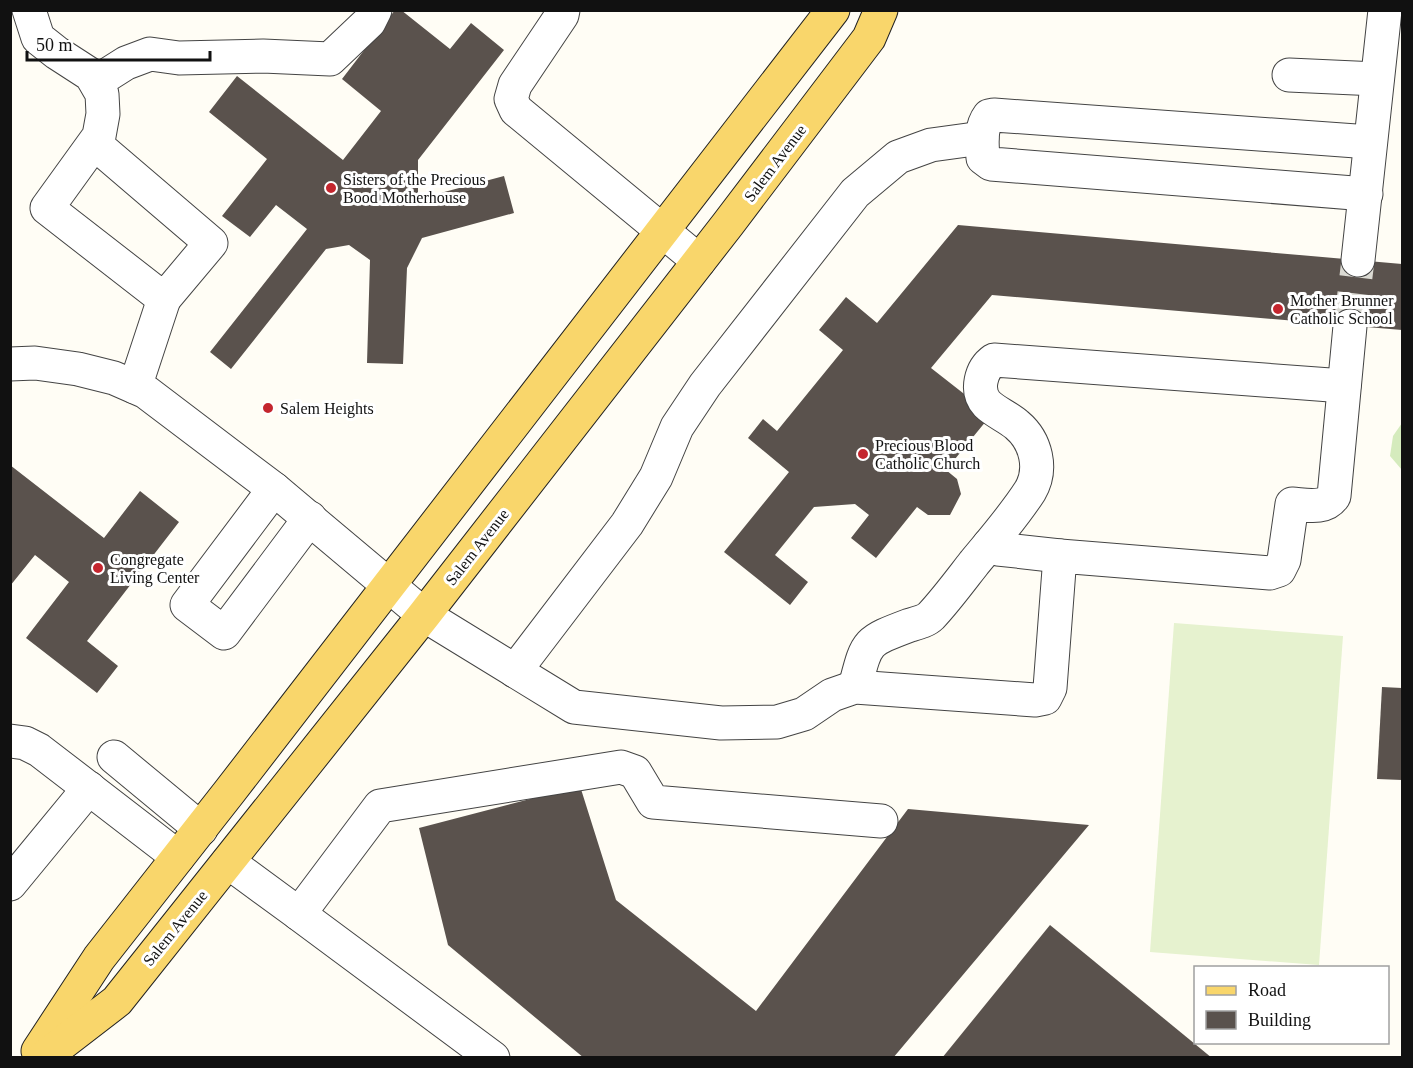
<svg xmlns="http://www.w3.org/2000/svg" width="1413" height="1068" viewBox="0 0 1413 1068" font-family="'Times New Roman',serif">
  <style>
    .green { fill: #d5ebbd }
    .pitch { fill: #e6f2cf }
    .building { fill: #5a524d }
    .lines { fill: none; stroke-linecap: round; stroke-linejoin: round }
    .minor-tunnel { stroke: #dbdad3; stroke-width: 33; stroke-dasharray: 33 16; stroke-linecap: butt }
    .minor-casing { stroke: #444; stroke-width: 35 }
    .major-casing { stroke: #222; stroke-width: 35 }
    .minor { stroke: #fff; stroke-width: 33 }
    .major { stroke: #f9d66b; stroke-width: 33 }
    .poi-dot { fill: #c4262e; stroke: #fff; stroke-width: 2 }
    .labels { text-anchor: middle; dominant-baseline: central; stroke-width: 6; stroke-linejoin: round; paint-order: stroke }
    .street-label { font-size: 16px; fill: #111; stroke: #fff }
    .poi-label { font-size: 16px; fill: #111; stroke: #fff; text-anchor: start }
  </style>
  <rect width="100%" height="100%" fill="#fffdf5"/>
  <path class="green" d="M1402 423V470L1390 456 1393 436Z"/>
  <path class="pitch" d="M1174 623 1343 636 1319 965 1150 952Z"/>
  <g class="building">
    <path d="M395 10H401L450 49 471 23 504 50 418 160V199L504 176 514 213 422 238 407 268 403 364 367 363 370 260 349 245 326 249 231 369 210 352 307 229 276 205 250 237 222 216 267 159 209 112 237 76 343 160 381 111 342 79Z"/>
    <path d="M958 225 1402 264V330L992 295 931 368 991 415 946 470 957 479 961 494 950 515H928L917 507 876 558 851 538 869 515 855 504 814 507 775 555 808 582 790 605 724 552 789 472 748 438 763 419 777 431 843 350 819 330 846 297 877 323Z"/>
    <path d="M10 465 104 538 140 491 179 522 87 641 118 666 97 693 26 638 69 582 35 555 10 586Z"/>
    <path d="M1382 687 1402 688V780L1377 779Z"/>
    <path d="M580 786 616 900 756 1011 908 809 1089 825 893 1058H584L448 945 419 828Z"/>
    <path d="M1050 925 1212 1058H942Z"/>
  </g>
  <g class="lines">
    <path class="minor-tunnel" d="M1350 326 1358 260"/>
    <defs>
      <g id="minor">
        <path d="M29 10 38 38 57 53 91 75 102 94 103 114 99 136 47 208 164 299 211 243 94 143"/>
        <path d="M563 10 562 15 515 85 511 99 516 110 699 261"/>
        <path d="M1289 75 1377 79"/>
        <path d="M96 82 126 63 150 54 179 58 263 56 330 59 369 22 375 10"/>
        <path d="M1366 194 991 164 983 158C982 144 980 128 989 116L994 115 1370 142"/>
        <path d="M1358 260 1385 10"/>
        <path d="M10 364 35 363 78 369 114 378 146 392 274 489 424 615 574 707 721 723 777 722 804 714 832 695 855 687 1035 700 1045 698 1050 688 1060 556 1270 573 1279 570 1284 560 1292 504C1306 505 1325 510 1334 496L1350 326"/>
        <path d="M135 387 164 299"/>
        <path d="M274 489 187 605 224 633 310 518"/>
        <path d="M989 545 998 549 1060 556"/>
        <path d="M515 671 627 524 656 477 677 427 705 385 855 193 898 157 931 145 982 138"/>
        <path d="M855 687C867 641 865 642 910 625 917 623 926 621 931 616 946 600 960 581 974 563 993 540 1014 516 1030 491 1043 469 1036 441 1017 425 1008 417 995 412 987 404 975 391 981 369 994 360L1344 386"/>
        <path d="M10 741 25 743 39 750 178 857"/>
        <path d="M114 757 201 829"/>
        <path d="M228 862 299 914 380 806 621 767 635 772 653 802 881 821"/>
        <path d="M10 884 89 788"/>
        <path d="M299 914 493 1058"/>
      </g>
      <g id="major">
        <path d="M38 1051 99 958 230 791 833 10"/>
        <path d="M43 1058 117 1001 424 615 728 224 869 38 881 10"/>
      </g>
    </defs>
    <use href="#minor" class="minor-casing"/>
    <use href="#major" class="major-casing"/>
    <use href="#minor" class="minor"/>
    <use href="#major" class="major"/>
  </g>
  <g class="poi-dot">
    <circle cx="331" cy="188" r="6"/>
    <circle cx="1278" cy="309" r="6"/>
    <circle cx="268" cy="408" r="6"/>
    <circle cx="863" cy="454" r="6"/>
    <circle cx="98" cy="568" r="6"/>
  </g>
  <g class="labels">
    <g class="street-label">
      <text transform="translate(775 163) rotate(-53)">Salem Avenue</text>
      <text transform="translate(477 547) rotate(-52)">Salem Avenue</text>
      <text transform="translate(175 928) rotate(-51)">Salem Avenue</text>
    </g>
    <g class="poi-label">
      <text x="343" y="179">Sisters of the Precious<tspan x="343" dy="18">Bood Motherhouse</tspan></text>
      <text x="1290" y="300">Mother Brunner<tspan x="1290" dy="18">Catholic School</tspan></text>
      <text x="280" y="408">Salem Heights</text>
      <text x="875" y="445">Precious Blood<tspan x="875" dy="18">Catholic Church</tspan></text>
      <text x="110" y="559">Congregate<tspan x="110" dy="18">Living Center</tspan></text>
    </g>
  </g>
  <rect width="1413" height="1068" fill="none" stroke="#111111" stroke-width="24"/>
  <rect x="1194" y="966" width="195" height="78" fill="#ffffff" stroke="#a0a0a0" stroke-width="1.5"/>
  <rect x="1206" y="986" width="30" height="9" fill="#f9d66b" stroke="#a0a0a0" stroke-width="1.5"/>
  <text x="1248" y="996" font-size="18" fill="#111111">Road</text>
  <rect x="1206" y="1011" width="30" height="18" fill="#5a524d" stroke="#a0a0a0" stroke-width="1.5"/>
  <text x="1248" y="1026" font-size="18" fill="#111111">Building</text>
  <path d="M27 51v9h183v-9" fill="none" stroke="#111111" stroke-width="3"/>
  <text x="36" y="51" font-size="18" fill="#111111" stroke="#ffffff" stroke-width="4.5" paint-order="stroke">50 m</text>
</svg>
